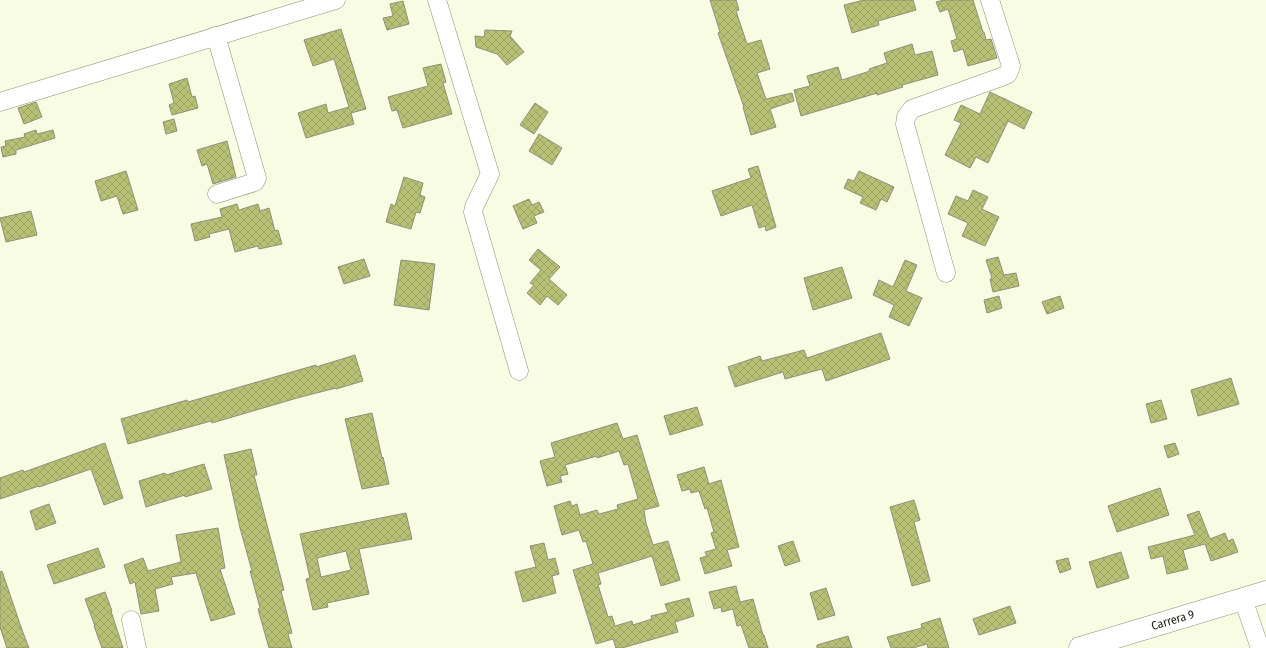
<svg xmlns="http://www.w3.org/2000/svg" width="1266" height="648" viewBox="0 0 1266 648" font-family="'Fira Sans Condensed',sans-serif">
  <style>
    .building { fill: url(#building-cross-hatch); stroke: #8d917a; fill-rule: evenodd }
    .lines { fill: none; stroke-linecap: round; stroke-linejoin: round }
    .minor-casing { stroke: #8c9079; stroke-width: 19 }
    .major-casing { stroke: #8c9079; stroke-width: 23 }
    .minor { stroke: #fff; stroke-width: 18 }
    .major { stroke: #fff; stroke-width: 22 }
    .labels { text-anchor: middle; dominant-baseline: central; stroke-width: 4; stroke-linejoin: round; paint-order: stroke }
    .street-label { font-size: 12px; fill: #202118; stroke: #fff }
  </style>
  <defs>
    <pattern id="building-cross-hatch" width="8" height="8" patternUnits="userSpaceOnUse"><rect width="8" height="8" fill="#b7c074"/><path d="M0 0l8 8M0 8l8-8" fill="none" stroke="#9da564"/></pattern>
  </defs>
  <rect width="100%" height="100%" fill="#f8fce2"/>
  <g class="building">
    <path d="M710 0H736L739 10 736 11 747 44 761 40 770 69 757 73 766 99 792 93 794 101 770 109 776 127 751 135 743 107H744L718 33 720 32Z"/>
    <path d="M864 0H913L916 10 878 21 879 25 852 33 844 5Z"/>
    <path d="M944 0H973L983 32H984L986 40 991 39 997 58 968 66 963 49 954 52 951 41 957 39 948 9 940 12 936 2Z"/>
    <path d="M403 1 409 24 387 30 383 18 393 16 390 4Z"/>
    <path d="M341 29 366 109 351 113 354 124 306 138 298 113 326 104 328 113 349 107 334 59 313 66 304 40Z"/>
    <path d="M485 30 512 31 510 36 524 52 507 65 497 54 476 47 475 36 484 37Z"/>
    <path d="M912 44 915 55 932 51 938 75 902 85 903 87 877 95V93L801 116 794 90 810 86 807 76 838 67 842 80 870 71 869 69 887 63 884 53Z"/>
    <path d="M441 64 446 82 443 83 452 114 403 128 397 110 392 111 388 97 428 86 423 68Z"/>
    <path d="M187 78 192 97 195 96 198 108 172 115 169 105 174 103 169 84Z"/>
    <path d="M990 92 1032 112 1024 129 1008 121 988 163 976 157 970 168 945 155 961 123 954 120 961 105 980 114Z"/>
    <path d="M36 102 42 117 24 124 18 108Z"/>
    <path d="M535 103 548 112 534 134 520 125Z"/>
    <path d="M174 119 177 131 166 134 163 122Z"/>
    <path d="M36 130 37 134 53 130 55 138 16 150V154L3 157 1 147 6 146 5 141 25 137 24 134Z"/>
    <path d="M539 134 562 148 552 165 529 151Z"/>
    <path d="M227 141 236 177 213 184 207 164 202 166 197 150Z"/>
    <path d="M758 166 776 227 766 231 765 226 759 228 752 205 721 216 712 191 751 178 748 169Z"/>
    <path d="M126 171 138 210 123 214 117 196 101 201 95 181Z"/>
    <path d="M859 171 894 187 887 202 881 199 876 210 860 203 863 197 844 188 848 179 854 181Z"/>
    <path d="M404 177 423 183 420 195 425 197 420 213 416 212 411 229 386 222 391 204 395 206Z"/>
    <path d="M973 190 988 197 982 209 999 217 985 246 962 236 968 223 948 214 956 196 968 201Z"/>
    <path d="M529 199 532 205 539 202 544 212 534 216 537 223 523 229 513 206Z"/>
    <path d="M237 204 239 210 258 204 260 211 269 208 275 231 278 230 282 244 259 249 258 246 235 252 229 229 209 234 210 237 195 241 191 224 222 217 220 209Z"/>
    <path d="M31 211 37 235 6 242 0 218Z"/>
    <path d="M538 249 560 267 549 279 567 295 558 305 547 296 540 305 527 293 534 285 530 283 541 270 529 260Z"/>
    <path d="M998 257 1004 275 1016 273 1019 286 993 292 990 279 992 278 986 260Z"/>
    <path d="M364 259 370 276 344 284 338 267Z"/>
    <path d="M401 260 435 264 429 310 394 305Z"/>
    <path d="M905 260 917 265 906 291 922 298 909 326 889 317 894 305 873 295 879 280 893 287Z"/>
    <path d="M842 267 852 298 813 310 804 278Z"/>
    <path d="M999 296 1002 308 987 313 984 300Z"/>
    <path d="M1060 296 1064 308 1047 314 1042 302Z"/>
    <path d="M881 333 890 359 826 381 822 369 785 379 783 372 735 387 728 367 760 356 762 361 804 350 807 358Z"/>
    <path d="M355 355 363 381 336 389V388L297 398 212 423 211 421 128 444 121 419 187 400 188 402 271 378 316 365V367Z"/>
    <path d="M1231 378 1239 404 1198 416 1191 390Z"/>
    <path d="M1161 400 1167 419 1151 423 1146 404Z"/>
    <path d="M697 407 703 425 670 435 664 416Z"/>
    <path d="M372 413 382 458 383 457 389 484 362 489 345 419Z"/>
    <path d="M617 423 623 439 637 435 659 506 644 510 646 523 653 545 668 541 680 580 661 586 652 556 598 573 601 584 598 585 608 617 612 616 615 626 632 621 633 625 652 619 651 616 668 612 665 604 689 598 694 616 675 622 678 632 622 648H616L613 639 596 644 573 570 593 564 586 541 583 542 579 530 562 535 554 506 570 501 572 506 577 504 580 515 597 510 599 514 618 509 617 505 638 499 628 464 624 465 619 451 597 458V456L565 465 568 474 560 476 562 482 547 486 540 461 555 457 551 443Z"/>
    <path d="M105 443 123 498 104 505 91 469 39 487V486L0 499V478L23 470 24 472Z"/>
    <path d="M1175 443 1179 454 1168 458 1164 446Z"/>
    <path d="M251 449 257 475H254L284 590 281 591 292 633 288 634 292 648H269L258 609 260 608 250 571H252L240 528 224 455Z"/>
    <path d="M204 464 212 489 185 497V495L146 507 139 481 165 473 166 475Z"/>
    <path d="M704 467 709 484 721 480 739 547 727 550 732 566 705 574 700 558 707 556 705 552 716 549 711 533 714 532 707 508 705 509 699 491 691 493 690 489 682 491 677 475Z"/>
    <path d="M1160 488 1169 515 1117 532 1108 506Z"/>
    <path d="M914 500 920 520 914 522 930 581 912 586 890 507Z"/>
    <path d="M49 504 56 523 36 530 30 511Z"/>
    <path d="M1199 511 1210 539 1225 533 1228 541 1233 539 1238 552 1211 561 1205 544 1183 550 1188 569 1167 574 1163 556 1151 559 1148 547 1195 535 1187 515Z"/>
    <path d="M406 513 412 539 359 549 369 594 327 603 328 607 313 610 306 579 310 578 300 534ZM346 551 351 570 321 577 317 558Z"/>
    <path d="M218 528 225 568 220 569 235 614 211 621 196 573 171 577 173 584 155 589 159 611 141 614 135 582 130 584 124 565 143 558 148 571 181 562 176 535Z"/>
    <path d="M793 541 800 561 785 566 778 546Z"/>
    <path d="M544 543 548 560 555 558 559 574 552 576 556 593 523 602 515 572 536 567 530 546Z"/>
    <path d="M98 548 105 567 54 584 47 565Z"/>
    <path d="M1121 552 1129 578 1097 588 1089 562Z"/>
    <path d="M1068 558 1071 569 1060 573 1056 561Z"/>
    <path d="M2 571 22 630 29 648H7L0 627V572Z"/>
    <path d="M736 586 740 602 753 599 763 635H764L768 648H749L741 625 737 626 733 609 722 612 721 607 714 609 709 592Z"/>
    <path d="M826 588 835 615 818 620 810 593Z"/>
    <path d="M105 592 112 611H111L123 648H102L94 626H95L85 599Z"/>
    <path d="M1010 606 1016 623 979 635 973 619Z"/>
    <path d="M940 618 949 648H928L927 644 913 648H891L887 637 922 628 921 624Z"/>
    <path d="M848 636 852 648H817V645Z"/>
  </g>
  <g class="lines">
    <defs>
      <g id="minor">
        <path d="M437 0 490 174 474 207 473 212 519 371"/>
        <path d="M216 36 257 178 255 182 217 194"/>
        <path d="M0 102 336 0"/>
        <path d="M946 273 905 124 906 117 912 109 1004 76 1008 74 1011 66 990 0"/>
        <path d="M1243 599 1260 648"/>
        <path d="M131 620 137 648"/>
      </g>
      <g id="major">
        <path id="s1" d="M1080 648 1266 592"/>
      </g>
    </defs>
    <use href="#minor" class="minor-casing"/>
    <use href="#major" class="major-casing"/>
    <use href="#minor" class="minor"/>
    <use href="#major" class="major"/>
  </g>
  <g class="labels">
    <g class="street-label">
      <text stroke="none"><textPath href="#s1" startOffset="97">Carrera 9</textPath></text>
    </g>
  </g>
</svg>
